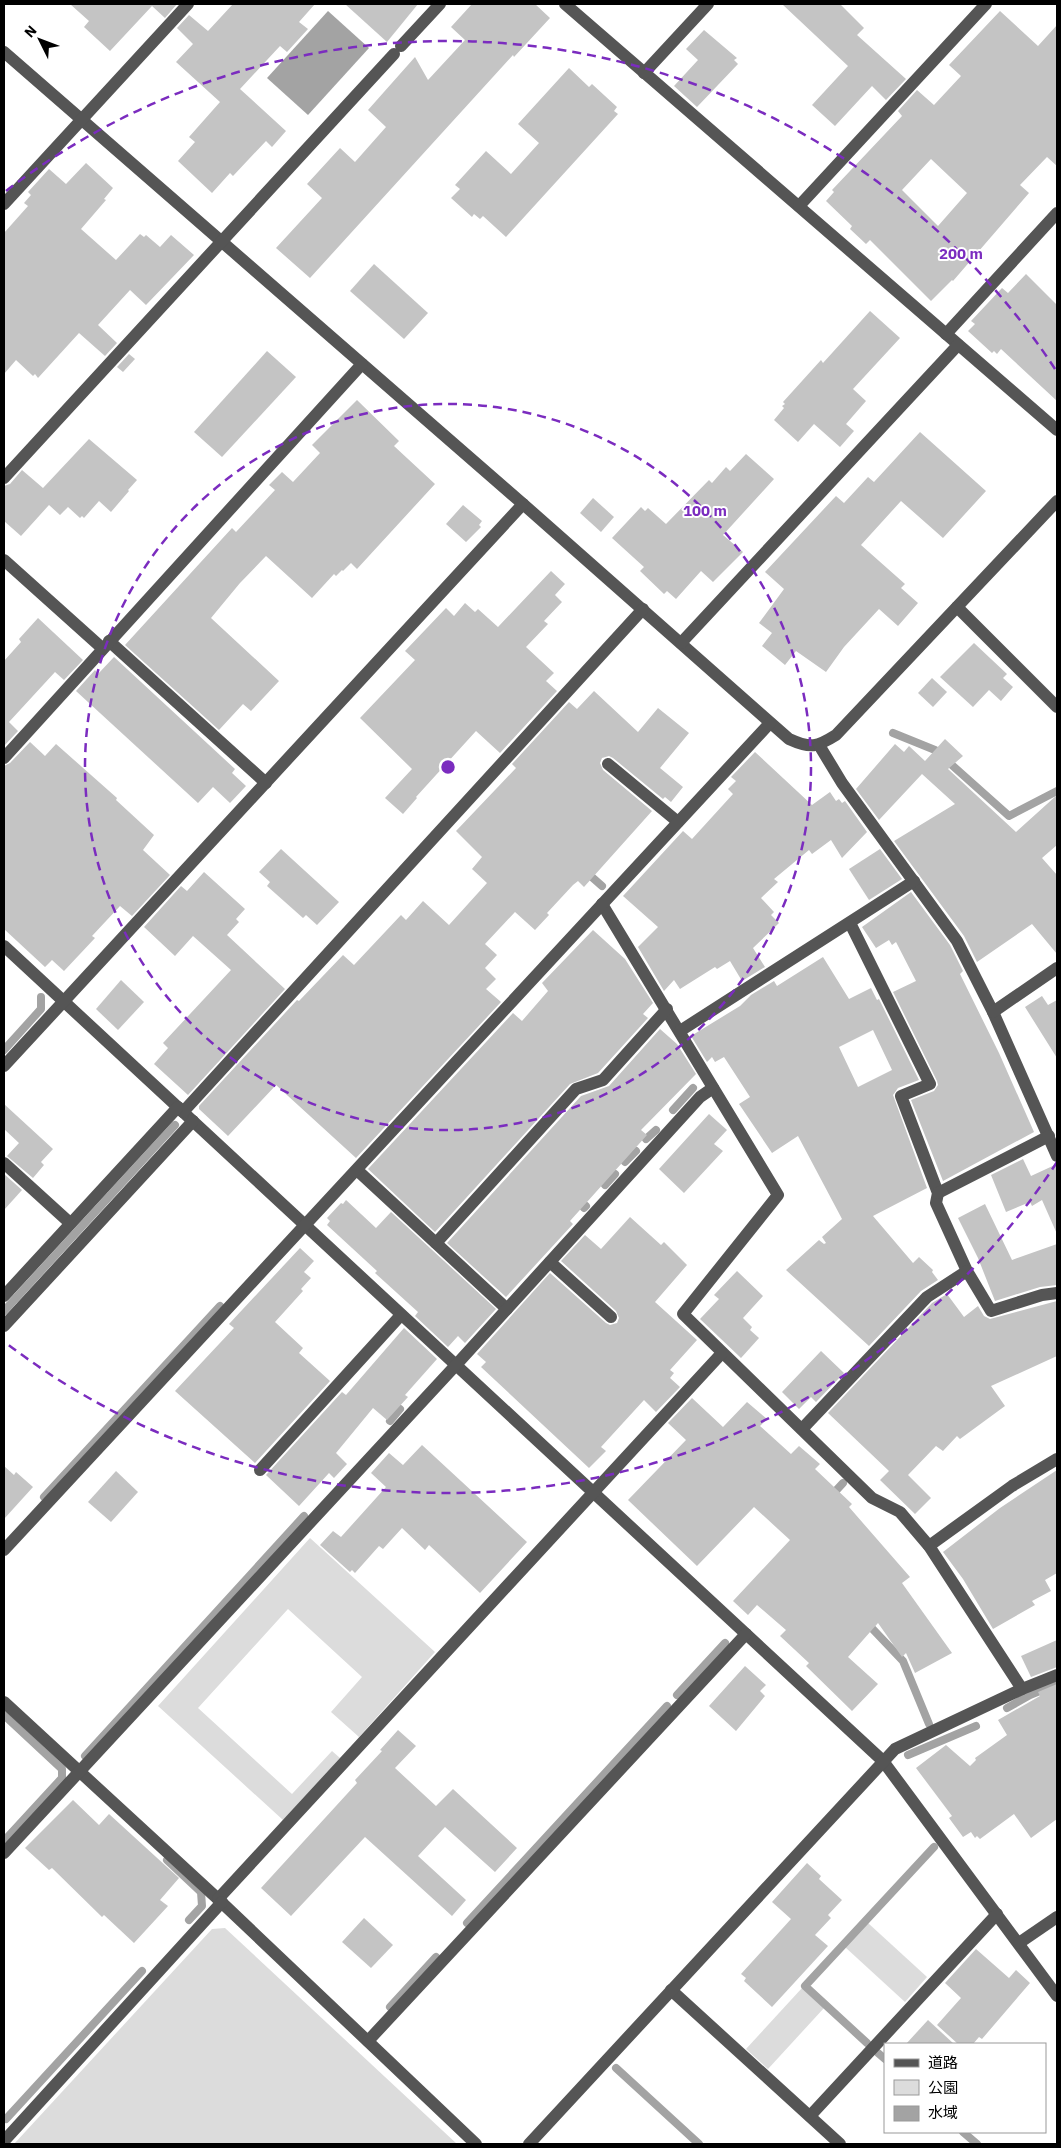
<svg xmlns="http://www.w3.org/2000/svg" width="1061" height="2148" viewBox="0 0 1061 2148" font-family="'IBM Plex Sans','Noto Sans JP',sans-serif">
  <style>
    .green { fill: #dcdcdc }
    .water { fill: #a3a3a3 }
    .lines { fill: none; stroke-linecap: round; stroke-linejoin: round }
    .stream { stroke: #a3a3a3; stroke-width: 8 }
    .building { fill: #c4c4c4; fill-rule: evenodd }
    .minor { stroke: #555; stroke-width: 12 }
    .ring { fill: none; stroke: #7b2cbf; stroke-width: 2.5; stroke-dasharray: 9 6 }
    .centre { fill: #7b2cbf; stroke: #fff; stroke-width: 2.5 }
    .ring-label { font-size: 15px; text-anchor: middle; font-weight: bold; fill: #7b2cbf; stroke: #fff; stroke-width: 4; stroke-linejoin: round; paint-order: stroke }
  </style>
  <rect width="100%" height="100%" fill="#fff"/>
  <g class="green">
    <path d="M310 1538 435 1652 359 1737 331 1712 362 1677 288 1609 198 1708 292 1794 332 1751 340 1758 283 1820 158 1706Z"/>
    <path d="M868 1923 927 1977 905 2002 845 1947Z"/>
    <path d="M225 1928 457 2144H14L212 1929Z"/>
    <path d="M802 1988 824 2008 768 2069 746 2049Z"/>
  </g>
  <path class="water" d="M328 11 369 48 308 115 267 78Z"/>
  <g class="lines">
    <g class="stream">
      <path d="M893 733 935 750 1009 816 1057 791"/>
      <path d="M585 871 602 886"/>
      <path d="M4 1050 41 1009V997"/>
      <path d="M673 1110 693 1088"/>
      <path d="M646 1139 656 1130"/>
      <path d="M625 1162 636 1151"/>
      <path d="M605 1185 615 1174"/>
      <path d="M584 1208 586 1206"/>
      <path d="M4 1311 175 1125"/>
      <path d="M390 1421 400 1409"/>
      <path d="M831 1496 843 1483"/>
      <path d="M44 1497 220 1306"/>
      <path d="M866 1622 903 1661 929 1724"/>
      <path d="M677 1695 725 1643"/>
      <path d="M1007 1708 1030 1695 1057 1684"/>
      <path d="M4 1715 62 1769V1778L4 1841"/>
      <path d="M908 1755 976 1726"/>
      <path d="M85 1756 304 1516"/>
      <path d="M167 1860 201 1892 202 1906 189 1920"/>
      <path d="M467 1923 667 1706"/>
      <path d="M390 2007 436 1957"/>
      <path d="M867 2043 805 1986 934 1847"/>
      <path d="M878 2053 885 2059"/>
      <path d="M616 2068 699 2144"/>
      <path d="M6 2119 142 1971"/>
      <path d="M963 2132 977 2144"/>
    </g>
  </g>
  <g class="building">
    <path d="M70 4H177L165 18 152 6 110 51 84 27 89 21Z"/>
    <path d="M233 4H315L299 22 308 29 287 52 280 46 240 89 286 131 272 147 266 141 233 176 230 173 212 193 178 161 195 142 189 137 220 102 176 62 193 44 177 28 189 15 208 31Z"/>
    <path d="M345 4H418L387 42Z"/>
    <path d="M472 4H535L550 18 514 57 513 55 310 278 276 248 322 198 307 184 340 148 355 162 386 127 368 110 415 57 428 80 465 40 451 27Z"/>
    <path d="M782 4H840L864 28 857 35 906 79 886 100 872 86 835 126 812 105 848 66Z"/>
    <path d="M1000 11 1038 46 1057 25V166L1047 157 1020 185 1029 193 953 281 952 280 931 301 870 240 866 244 850 229 852 226 826 201 834 192 832 190 902 116 898 111 917 90 934 105 961 76 949 65ZM931 159 967 193 938 226 902 190Z"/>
    <path d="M704 30 737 58 734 60 738 64 697 107 674 86 698 60 686 49Z"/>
    <path d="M569 68 589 87 592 84 617 107 614 111 618 114 506 237 483 216 480 219 474 214 472 217 451 198 460 189 455 185 486 151 511 174 539 143 518 124Z"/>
    <path d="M86 163 113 188 104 199 106 200 81 229 116 260 140 234 144 237 146 235 160 247 171 235 194 255 146 305 130 290 98 325 117 343 105 356 79 333 38 378 35 374 33 376 16 360 4 374V233L28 206 24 203 31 195 28 192 49 169 66 184Z"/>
    <path d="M374 264 428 313 404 339 350 291Z"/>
    <path d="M1026 274 1057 305V401L1001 349 997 354 994 351 992 353 968 331 975 324 971 321 1002 288 1008 293Z"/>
    <path d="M870 311 900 338 853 389 866 401 846 424 854 431 840 447 814 424 798 442 774 420 784 408 782 406 785 404 783 402 821 360 823 363Z"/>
    <path d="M267 351 296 377 222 457 194 432Z"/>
    <path d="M129 354 135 359 123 372 117 367Z"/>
    <path d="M357 400 399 441 394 446 435 484 357 569 351 563 343 571 342 570 336 576 334 574 312 598 266 556 240 583 211 618 279 681 251 711 243 704 219 730 125 645 232 528 236 532 275 490 269 485 282 472 293 482 320 453 312 445Z"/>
    <path d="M920 432 986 491 943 538 901 501 861 545 905 584 901 588 918 603 898 626 879 609 844 647 826 672 796 651 785 665 762 646 772 633 759 623 784 589 765 572 836 496 844 503 868 477 874 482Z"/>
    <path d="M89 439 137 480 128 490 129 491 111 512 99 501 84 518 82 516 80 518 68 507 60 515 49 505 21 536 4 521V486L10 484 22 470 43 488Z"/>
    <path d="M746 454 774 479 723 535 743 552 713 582 701 571 676 599 667 591 664 594 640 571 644 567 612 538 641 507 645 511 648 508 666 524 709 480 712 483 726 467 730 471Z"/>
    <path d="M593 498 614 517 601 532 580 513Z"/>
    <path d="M463 505 482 521 479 525 481 527 466 542 446 524Z"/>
    <path d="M551 571 565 584 555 595 562 602 544 621 548 624 526 647 554 673 546 681 557 691 500 753 476 731 416 797 417 798 403 814 385 798 412 769 360 718 415 660 405 651 446 608 454 616 465 603 475 612 478 609 498 627Z"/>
    <path d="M38 618 83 660 64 680 55 672 9 722 18 731 4 746V661L21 642 19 639Z"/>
    <path d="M974 643 1007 674 1003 678 1013 687 1001 701 989 690 973 707 940 677Z"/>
    <path d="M114 657 235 769 232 773 246 786 230 803 213 787 198 803 76 691 95 670 98 674Z"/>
    <path d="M932 678 947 692 933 707 918 693Z"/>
    <path d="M594 691 638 732 658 708 689 733 660 768 683 787 671 802 665 797 663 799 613 758 609 756 602 758 600 763 603 770 652 811 584 887 578 881 573 885 547 913 549 915 535 930 515 912 485 944 497 955 485 968 496 979 486 989 501 1002 356 1158 276 1085 228 1136 199 1109V1106L297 1000 299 1001 343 955 354 965 401 915 406 920 423 901 449 925 487 883 472 869 482 857 456 831 516 768 512 764 569 702 577 709Z"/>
    <path d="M945 739 963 756 948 769 1016 832 1057 795V845L1042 858 1057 875V954L1032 924 977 962 964 936 894 841 955 804 922 774 879 820 856 789 895 744 904 752 909 746 925 761Z"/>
    <path d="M30 742 45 756 56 744 117 798 116 800 154 835 143 850 170 875 132 916 120 906 92 936 95 938 64 971 52 960 45 967 4 929V766L10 763Z"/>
    <path d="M755 752 812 805 830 792 836 801 839 799 842 803 845 801 867 832 842 858 831 840 812 854 809 850 774 879 778 882 761 898 774 912 771 915 779 923 753 948 765 967 742 981 730 961 717 969 715 967 680 989 674 980 664 991 638 947 658 927 623 896 683 831 692 839 733 794 728 789 736 781 731 777Z"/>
    <path d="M281 849 339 902 317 925 306 915 303 918 267 886 270 882 259 872Z"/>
    <path d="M880 849 902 879 869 900 849 869Z"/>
    <path d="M204 872 245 909 236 919 239 922 227 935 285 989 188 1095 154 1064 168 1048 163 1043 231 970 193 936 175 956 144 927 181 886 187 891Z"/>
    <path d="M911 892 950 945 963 971 960 974 999 1053 1034 1132 943 1181 911 1100 934 1091 938 1085 937 1081 893 992 916 981 896 942 892 945 889 940 876 948 862 927Z"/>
    <path d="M593 930 625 959 653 1003 643 1014 648 1018 598 1073 570 1084 435 1232 368 1169 513 1013 522 1021 548 991 542 983Z"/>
    <path d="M823 957 849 999 871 988 877 1000 879 999 919 1080 898 1088 893 1095 927 1188 873 1216 913 1263 919 1257 933 1270 932 1272 938 1280 921 1291 869 1346 786 1270 819 1240 824 1244 826 1243 822 1237 842 1219 798 1136 772 1153 739 1104 750 1097 724 1057 715 1062 712 1057 707 1062 691 1036 740 1006 751 995 774 981 777 986ZM873 1030 892 1070 858 1087 839 1047Z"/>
    <path d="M121 980 144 1002 118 1030 96 1009Z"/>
    <path d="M1042 996 1048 1005 1057 1000V1058L1025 1007Z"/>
    <path d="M660 1029 677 1044 696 1074 641 1130 647 1135 570 1221 573 1224 506 1297 447 1243 581 1096 609 1086Z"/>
    <path d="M4 1104 53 1149 41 1162 44 1165 33 1178 7 1156 19 1143 4 1129Z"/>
    <path d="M709 1114 727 1130 714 1144 723 1151 684 1193 659 1169Z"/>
    <path d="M1023 1159 1031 1176 1057 1164V1234L1042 1200 1032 1206 1030 1202 1006 1212 991 1175Z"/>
    <path d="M4 1174 22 1190 4 1210Z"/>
    <path d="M346 1200 376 1228 391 1212 496 1309 465 1343 458 1336 448 1347 415 1316 418 1312 375 1273 377 1271 327 1225 330 1221 327 1218 341 1203 343 1204Z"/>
    <path d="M985 1204 1012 1260 1057 1244V1285L1040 1287 995 1301 978 1258 958 1218Z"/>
    <path d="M630 1217 661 1245 664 1242 687 1265 655 1302 697 1340 670 1370 674 1373 670 1378 680 1387 656 1412 644 1400 601 1447 606 1451 589 1468 481 1367 486 1362 477 1354 550 1273 606 1323 610 1325 617 1323 619 1318 616 1311 561 1261 585 1235 601 1249Z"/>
    <path d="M300 1248 314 1261 304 1272 311 1278 301 1289 303 1291 275 1322 303 1348 299 1353 330 1381 255 1463 175 1391 234 1328 229 1324Z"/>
    <path d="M737 1271 763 1296 743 1318 752 1327 750 1330 759 1338 741 1358 700 1319 719 1299 714 1295Z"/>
    <path d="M947 1294 964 1317 978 1306 984 1316 990 1319 1057 1301V1356L991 1386 1005 1406 960 1439 957 1436 943 1451 936 1446 908 1475 931 1498 915 1514 880 1480 889 1471 828 1413 932 1303Z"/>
    <path d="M404 1328 437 1359 405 1395 408 1397 387 1420 373 1408 336 1453 347 1464 334 1478 329 1473 299 1506 266 1475 342 1392 346 1395Z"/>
    <path d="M821 1351 844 1373 816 1402 811 1397 799 1409 782 1392Z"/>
    <path d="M692 1398 723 1427 747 1402 767 1419 760 1426 791 1454 799 1446 820 1464 815 1469 852 1504 849 1507 910 1577 902 1583 952 1653 915 1673 906 1653 902 1657 878 1623 848 1657 878 1684 852 1711 806 1666 809 1663 780 1636 786 1630 757 1605 748 1615 733 1601 790 1540 754 1507 697 1566 628 1500 686 1440 668 1423Z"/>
    <path d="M422 1445 527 1542 480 1593 429 1545 425 1550 402 1528 383 1549 379 1546 355 1573 352 1570 350 1572 320 1545 333 1531 341 1537 386 1487 371 1473 389 1453 403 1465Z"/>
    <path d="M4 1466 14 1475 16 1472 33 1487 4 1519Z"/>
    <path d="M1057 1470V1573L1045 1580 1051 1591 1032 1601 1035 1605 993 1629 963 1579 943 1552 1000 1508Z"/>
    <path d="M116 1471 138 1492 111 1522 88 1502Z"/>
    <path d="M1057 1640V1667L1031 1677 1021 1656Z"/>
    <path d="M745 1666 766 1685 760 1691 765 1696 736 1731 709 1706Z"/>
    <path d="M1057 1684V1819L1031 1838 1014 1814 980 1839 977 1836 975 1838 971 1832 963 1837 949 1818 952 1816 916 1768 946 1745 970 1766 976 1760 975 1758 1007 1735 998 1720 1040 1696 1038 1692Z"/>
    <path d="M398 1730 416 1746 395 1768 436 1806 453 1789 517 1848 495 1872 445 1827 418 1856 466 1900 452 1916 365 1837 291 1916 261 1888 357 1783 355 1780 382 1751 380 1750Z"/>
    <path d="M73 1800 99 1825 109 1814 179 1878 160 1900 168 1906 134 1943 104 1915 102 1917 52 1868 49 1870 25 1848Z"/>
    <path d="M807 1863 821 1876 819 1879 842 1900 828 1915 831 1918 815 1935 828 1946 772 2007 744 1981 746 1978 741 1974 791 1919 772 1902Z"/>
    <path d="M364 1918 393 1945 371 1968 342 1942Z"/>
    <path d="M976 1949 1009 1978 1016 1970 1030 1983 982 2039 979 2037 973 2044H958L937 2025 961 1998 945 1983Z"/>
    <path d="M928 2020 954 2044H906Z"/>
  </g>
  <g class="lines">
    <g class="minor">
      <path d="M565 4 1057 430"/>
      <path d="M401 46 440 4"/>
      <path d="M4 52 523 504 789 739C811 749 817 747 836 735L1057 501"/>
      <path d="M644 73 708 4"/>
      <path d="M4 204 188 4"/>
      <path d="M799 206 986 4"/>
      <path d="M946 334 1057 213"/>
      <path d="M4 478 394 54"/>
      <path d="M4 560 102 648"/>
      <path d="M957 607 1057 707"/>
      <path d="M109 641 266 783"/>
      <path d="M681 643 958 345"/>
      <path d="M819 745 842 783 957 941 993 1012 1057 1156"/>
      <path d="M4 758 362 364"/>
      <path d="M608 764 678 822"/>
      <path d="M602 904 778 1195 683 1314 872 1498 900 1512 929 1546 1022 1689"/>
      <path d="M850 923 930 1084 901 1096 938 1193 936 1203 967 1271 991 1311 1042 1295 1057 1293"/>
      <path d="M4 946 883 1761 1057 1996"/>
      <path d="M993 1012 1057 968"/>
      <path d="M680 1031 914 881"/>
      <path d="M4 1066 523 504"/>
      <path d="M183 1112 643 609"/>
      <path d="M4 1163 70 1223"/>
      <path d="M357 1170 507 1309"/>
      <path d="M938 1193 1049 1136"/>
      <path d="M436 1243 576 1089 603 1080 667 1009"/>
      <path d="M550 1262 611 1317"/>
      <path d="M4 1296 178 1107"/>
      <path d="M4 1326 193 1121"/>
      <path d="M802 1429 927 1297 967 1271"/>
      <path d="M260 1470 401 1315"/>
      <path d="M929 1546 1012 1486 1057 1459"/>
      <path d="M4 1550 770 723"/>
      <path d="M4 1702 218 1899 476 2144"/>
      <path d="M4 1853 456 1365 700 1097 713 1088"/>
      <path d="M218 1899 722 1353"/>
      <path d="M1019 1943 1057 1917"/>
      <path d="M671 1990 840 2144"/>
      <path d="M368 2041 746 1634"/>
      <path d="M810 2116 997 1914"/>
      <path d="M4 2141 222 1902"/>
      <path d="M529 2144 895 1749 1022 1689 1057 1675"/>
    </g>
  </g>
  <g class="ring">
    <circle cx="448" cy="767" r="363"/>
    <path d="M1057 1162A726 726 0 0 1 6 1343M6 191A726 726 0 0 1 1057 372"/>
  </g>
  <circle cx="448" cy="767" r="8" class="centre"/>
  <g class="ring-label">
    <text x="961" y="259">200 m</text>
    <text x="705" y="516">100 m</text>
  </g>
  <rect width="1061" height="2148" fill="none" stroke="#000000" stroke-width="10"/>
  <rect x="884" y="2043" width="162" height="90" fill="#ffffff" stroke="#999999"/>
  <rect x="894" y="2059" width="25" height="8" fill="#555555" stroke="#999999"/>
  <text x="928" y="2068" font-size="15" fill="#000000">道路</text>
  <rect x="894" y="2080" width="25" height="15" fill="#dcdcdc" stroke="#999999"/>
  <text x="928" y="2093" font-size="15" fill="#000000">公園</text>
  <rect x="894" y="2106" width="25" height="15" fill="#a3a3a3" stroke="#999999"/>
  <text x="928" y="2118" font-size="15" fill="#000000">水域</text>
  <g transform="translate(40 40) rotate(312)" stroke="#ffffff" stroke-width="4" paint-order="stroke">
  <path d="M0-4L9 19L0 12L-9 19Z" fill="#000000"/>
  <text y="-8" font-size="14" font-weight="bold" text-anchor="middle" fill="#000000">N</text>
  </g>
</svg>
